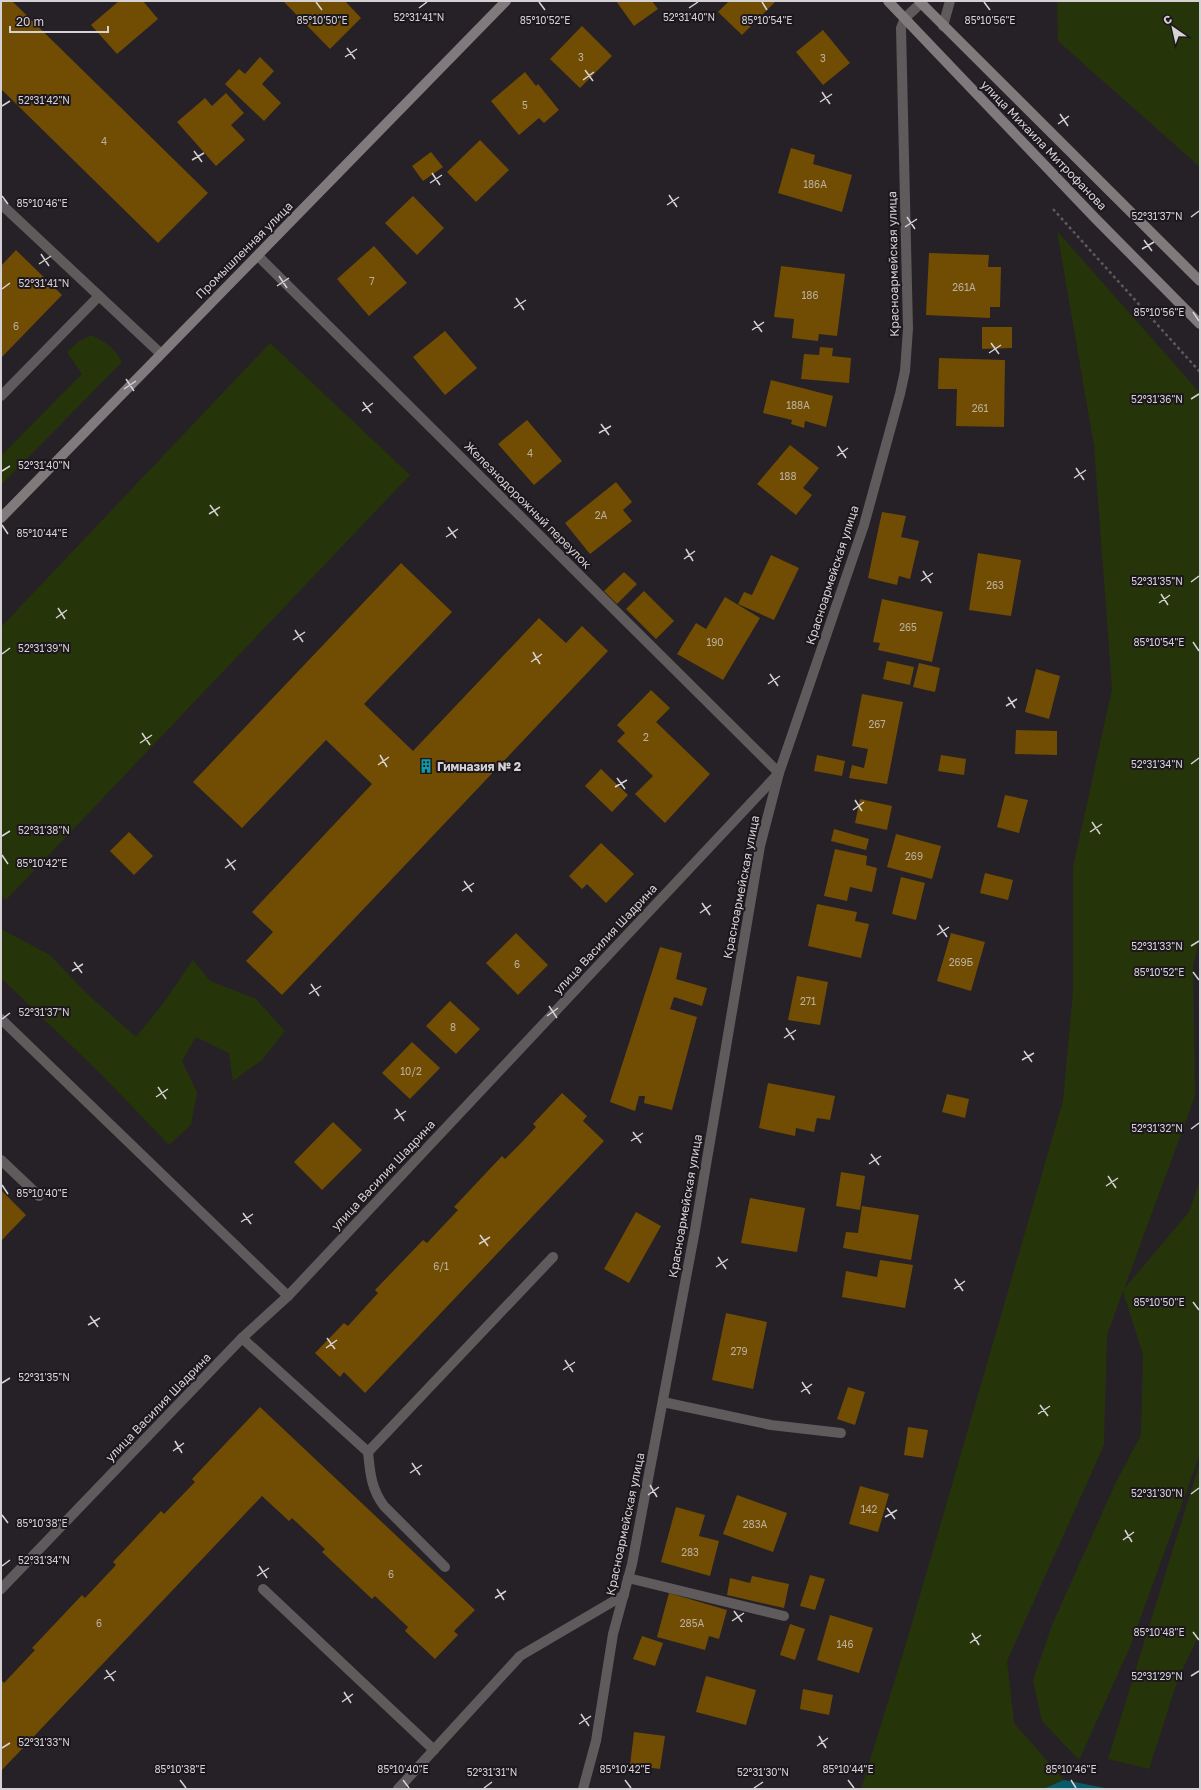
<svg xmlns="http://www.w3.org/2000/svg" width="1201" height="1790" viewBox="0 0 1201 1790" font-family="'Golos Text',sans-serif">
  <style>
    .green { fill: #26340a }
    .water { fill: #0b5a6b }
    .building { fill: #714c03 }
    .lines { fill: none; stroke-linecap: round; stroke-linejoin: round }
    .path { stroke: #5d585d; stroke-width: 2.5; stroke-dasharray: 3 3; stroke-linecap: butt }
    .lane { stroke: #5f5b5c; stroke-width: 10 }
    .street { stroke: #5f5b5c; stroke-width: 10 }
    .secondary { stroke: #817a7c; stroke-width: 10 }
    .ticks { fill: none; stroke: #d5d2d5; stroke-width: 1.5 }
    .labels { text-anchor: middle; dominant-baseline: central; stroke-width: 4; stroke-linejoin: round; paint-order: stroke }
    .number-label { font-size: 10px; fill: #bcb0a0 }
    .street-label { font-size: 12px; fill: #d5d2d5; stroke: #1c171c }
    .poi-label { font-size: 12px; font-weight: bold; fill: #d5d2d5; stroke: #1c171c; text-anchor: start }
    .ticks-label { font-size: 10px; text-anchor: middle; fill: #d5d2d5; stroke: #1c171c; stroke-width: 4; stroke-linejoin: round; paint-order: stroke }
  </style>
  <rect width="100%" height="100%" fill="#262126"/>
  <g class="green">
    <path d="M1057 1H1200V167L1058 41Z"/>
    <path d="M1057 231 1200 393V937L1193 966 1195 1096 1124 1289 1189 1212 1200 1180V1454L1130 1647 1079 1760 1042 1721 1033 1680 1052 1625 1116 1482 1141 1435 1143 1355 1123 1291 1107 1335 1104 1445 1007 1661 1014 1723 1064 1780 1043 1789H861L905 1647 1063 1101 1073 991V867L1112 689 1094 446Z"/>
    <path d="M91 335C108 343 113 347 122 362L1 485V456L82 374 67 352 78 342Z"/>
    <path d="M270 343 410 475 6 900 1 895V627Z"/>
    <path d="M1 929 50 955 85 992 136 1037 162 1005 193 960 210 981 256 999 285 1031 262 1060 233 1081 229 1053 196 1037 182 1061 197 1092 191 1125 169 1145 103 1076 1 978Z"/>
    <path d="M1200 1462V1633L1178 1679 1149 1769 1108 1759Z"/>
  </g>
  <path class="water" d="M1064 1780 1110 1789H1043Z"/>
  <g class="building">
    <path d="M1 1H12L208 193 158 243 1 89Z"/>
    <path d="M119 1H143L158 19 117 54 91 25Z"/>
    <path d="M283 1H345L361 18 330 49Z"/>
    <path d="M616 1H652L658 9 634 26Z"/>
    <path d="M729 1H776L742 35 718 12Z"/>
    <path d="M582 26 612 56 580 88 550 59Z"/>
    <path d="M823 30 850 63 823 85 796 52Z"/>
    <path d="M260 57 274 71 262 84 281 103 264 121 225 84 239 69 245 74Z"/>
    <path d="M525 72 536 86 538 84 559 110 544 123 539 118 519 135 491 101Z"/>
    <path d="M226 93 244 113 231 125 245 140 216 166 177 122 205 98 212 106Z"/>
    <path d="M480 140 509 170 476 202 447 172Z"/>
    <path d="M791 148 815 155 813 164 852 175 842 212 778 193Z"/>
    <path d="M431 152 443 167 423 181 412 166Z"/>
    <path d="M413 196 444 228 417 255 385 223Z"/>
    <path d="M374 246 407 283 369 316 337 279Z"/>
    <path d="M16 250 62 295 1 358V266Z"/>
    <path d="M929 253 989 255 988 267H1001L1000 307H990V318L926 315Z"/>
    <path d="M781 266 845 274 837 336 819 334 818 341 792 338 794 319 774 317Z"/>
    <path d="M982 327H1012V348L982 349Z"/>
    <path d="M445 331 477 368 445 395 413 357Z"/>
    <path d="M820 347 833 348 832 356 851 358 849 383 801 379 804 354 819 355Z"/>
    <path d="M939 358 1005 360 1004 427 956 426 957 389H938Z"/>
    <path d="M771 380 833 396 826 427 805 421 804 428 791 424 792 420 763 413Z"/>
    <path d="M527 420 562 461 534 485 498 444Z"/>
    <path d="M790 445 819 468 803 488 812 495 796 515 757 484Z"/>
    <path d="M616 482 632 502 623 510 632 521 590 554 565 523Z"/>
    <path d="M882 512 906 516 901 537 919 541 910 579 899 576 897 585 868 578Z"/>
    <path d="M978 553 1021 560 1011 616 969 610Z"/>
    <path d="M771 555 799 568 774 620 738 604 744 592 752 595Z"/>
    <path d="M401 563 452 612 364 704 413 751 539 618 566 643 582 626 608 651 282 995 246 961 273 932 252 912 372 784 326 740 242 828 193 782Z"/>
    <path d="M624 572 637 584 617 604 604 591Z"/>
    <path d="M644 591 674 621 656 639 626 609Z"/>
    <path d="M725 597 760 618 723 680 677 654 696 623 706 629Z"/>
    <path d="M882 599 943 612 932 662 878 650 880 643 873 642Z"/>
    <path d="M887 661 914 667 910 685 883 679Z"/>
    <path d="M919 663 940 668 935 692 913 687Z"/>
    <path d="M1036 669 1060 676 1049 719 1025 712Z"/>
    <path d="M651 690 670 708 656 722 710 774 665 823 635 794 653 776 617 741 625 733 617 725Z"/>
    <path d="M862 694 903 702 887 784 849 778 852 765 864 768 868 749 852 746Z"/>
    <path d="M1016 730 1057 731V755L1015 754Z"/>
    <path d="M817 755 845 761 842 776 814 771Z"/>
    <path d="M941 755 966 759 964 775 938 771Z"/>
    <path d="M601 769 628 795 612 812 585 786Z"/>
    <path d="M1005 795 1028 800 1019 833 997 827Z"/>
    <path d="M860 799 892 806 887 830 855 823Z"/>
    <path d="M834 829 869 839 866 850 831 841Z"/>
    <path d="M129 832 153 856 134 875 110 851Z"/>
    <path d="M896 834 941 846 932 879 887 867Z"/>
    <path d="M601 843 634 874 606 903 587 884 582 889 569 876Z"/>
    <path d="M835 849 867 856 866 865 877 868 872 892 850 887 847 901 824 896Z"/>
    <path d="M985 873 1013 880 1008 900 980 893Z"/>
    <path d="M901 877 925 883 916 920 892 914Z"/>
    <path d="M817 904 857 912 855 921 869 924 861 958 808 946Z"/>
    <path d="M516 933 548 965 518 995 486 963Z"/>
    <path d="M951 933 985 942 971 991 937 981Z"/>
    <path d="M660 947 682 953 676 979 707 988 702 1006 674 997 670 1009 697 1017 672 1110 644 1103 645 1096H639L635 1111 610 1102Z"/>
    <path d="M797 976 828 982 820 1025 788 1020Z"/>
    <path d="M450 1001 480 1029 456 1054 426 1026Z"/>
    <path d="M412 1042 440 1068 410 1099 382 1073Z"/>
    <path d="M768 1083 835 1096 830 1120 817 1118 814 1132 796 1128 795 1136 759 1128Z"/>
    <path d="M562 1093 587 1116 583 1121 604 1141 365 1393 344 1372 340 1377 315 1353 344 1323 348 1326 378 1293 375 1290 423 1240 427 1243 458 1210 454 1207 502 1156 505 1159 521 1143 536 1127 533 1124Z"/>
    <path d="M947 1094 969 1099 965 1118 942 1112Z"/>
    <path d="M333 1122 362 1150 322 1190 294 1162Z"/>
    <path d="M841 1172 865 1176 860 1210 836 1206Z"/>
    <path d="M1 1190 26 1215 1 1241Z"/>
    <path d="M750 1198 805 1208 797 1252 741 1243Z"/>
    <path d="M862 1206 919 1215 911 1260 843 1248 846 1232 858 1233Z"/>
    <path d="M636 1212 661 1226 629 1283 604 1269Z"/>
    <path d="M880 1260 913 1265 905 1308 842 1297 846 1271 877 1277Z"/>
    <path d="M726 1313 767 1322 753 1389 712 1380Z"/>
    <path d="M848 1387 865 1392 855 1425 837 1419Z"/>
    <path d="M260 1407 475 1610 454 1631 458 1635 435 1659 405 1631 408 1627 375 1596 372 1599 322 1552 325 1549 292 1518 289 1521 262 1496 1 1771V1680L4 1683 35 1650 32 1648 82 1595 85 1598 116 1565 113 1562 161 1511 164 1514 195 1482 192 1479Z"/>
    <path d="M908 1427 928 1430 923 1458 904 1455Z"/>
    <path d="M860 1486 889 1494 878 1532 849 1524Z"/>
    <path d="M737 1495 787 1513 773 1552 723 1534Z"/>
    <path d="M676 1507 705 1515 699 1536 719 1541 710 1576 661 1562Z"/>
    <path d="M810 1575 825 1579 815 1610 800 1606Z"/>
    <path d="M752 1576 789 1584 784 1608 727 1595 730 1578 750 1583Z"/>
    <path d="M669 1593 727 1610 719 1639 709 1636 705 1650 657 1637Z"/>
    <path d="M830 1615 873 1628 859 1673 817 1660Z"/>
    <path d="M790 1624 805 1629 795 1660 780 1655Z"/>
    <path d="M642 1636 663 1643 655 1666 633 1659Z"/>
    <path d="M706 1676 756 1690 746 1725 696 1712Z"/>
    <path d="M803 1689 833 1695 829 1715 800 1709Z"/>
    <path d="M634 1732 665 1736 660 1769 630 1765Z"/>
  </g>
  <g class="lines">
    <path class="path" d="M1053 209 1200 372"/>
    <g class="lane">
      <path d="M943 26 950 1"/>
      <path d="M1 204 160 353"/>
      <path d="M1 396 99 296"/>
      <path d="M1 1019 288 1296"/>
      <path d="M1 1160 39 1196"/>
      <path d="M242 1338 368 1452 553 1257"/>
      <path d="M663 1402 771 1425 841 1433"/>
      <path d="M368 1452C370 1472 371 1489 384 1506L445 1567"/>
      <path d="M628 1578 784 1616"/>
      <path d="M263 1589 434 1750"/>
      <path d="M398 1789 520 1656 624 1595"/>
    </g>
    <g class="street">
      <path d="M1 1589 242 1338 288 1296 779 773 258 256"/>
      <path d="M583 1789 596 1741 613 1634 632 1564 695 1230 760 846 779 773 864 525 900 394 905 371 908 329 901 28 905 18 921 3"/>
    </g>
    <g class="secondary">
      <path d="M888 1 1095 218 1200 324"/>
      <path d="M919 1 1200 281"/>
      <path d="M1 518 506 1"/>
    </g>
  </g>
  <path class="ticks" d="M316 2 322 10M539 2 545 10M762 2 767 10M984 2 990 10M419 8 427 2M689 8 698 2M347 48 355 59M345 57 357 49M585 70 593 81M583 80 594 72M822 92 830 104M820 102 832 94M2 106 10 101M1060 114 1068 126M1058 124 1069 116M194 151 202 162M192 160 204 153M432 173 440 185M430 183 442 175M669 195 677 207M2 196 8 204M667 205 679 197M907 217 915 229M1191 217 1199 211M905 227 917 219M1144 240 1152 251M1142 249 1154 242M41 254 49 266M39 264 51 256M279 276 287 288M277 286 289 278M2 289 10 283M516 298 524 310M514 308 526 300M1193 312 1199 321M754 321 762 332M752 330 764 322M991 343 999 354M989 353 1001 345M126 379 134 391M124 389 136 381M1191 399 1199 394M363 402 371 413M362 411 373 403M601 424 609 435M599 433 611 426M838 446 846 458M837 456 848 448M1076 468 1084 480M2 471 10 466M1074 478 1086 470M210 505 218 516M209 514 220 507M2 525 8 534M448 527 456 538M446 537 458 529M686 549 693 561M684 559 695 551M923 571 931 583M921 581 933 573M1191 582 1199 576M1161 594 1168 605M1159 603 1170 595M58 608 65 619M56 618 67 610M295 630 303 642M293 640 305 632M1193 642 1199 651M533 652 540 664M2 654 10 648M531 662 542 654M770 674 778 686M768 684 780 676M1008 697 1015 708M1006 706 1017 699M142 733 150 745M140 743 152 735M380 755 387 767M1191 764 1199 758M378 765 389 757M617 778 625 789M615 787 627 780M855 800 862 811M853 810 864 802M1092 822 1100 834M1090 832 1102 824M2 836 10 831M2 855 8 864M227 859 235 870M225 868 236 860M464 881 472 892M462 891 474 883M702 903 710 915M700 913 711 905M939 925 947 937M937 935 949 927M1191 946 1199 941M74 962 82 973M72 971 83 964M1193 972 1199 980M311 984 319 996M309 994 321 986M549 1006 557 1018M547 1016 558 1008M2 1019 10 1013M786 1028 794 1040M784 1038 796 1030M1024 1051 1032 1062M1022 1060 1034 1053M158 1087 166 1099M156 1097 168 1089M396 1109 404 1121M394 1119 406 1111M1191 1129 1199 1123M633 1132 641 1143M631 1141 643 1133M871 1154 879 1165M869 1164 881 1156M1108 1176 1116 1188M2 1185 8 1194M1106 1186 1118 1178M243 1213 251 1224M241 1222 253 1214M480 1235 488 1246M479 1244 490 1237M718 1257 726 1269M716 1267 728 1259M955 1279 963 1291M954 1289 965 1281M1193 1302 1199 1310M90 1316 98 1327M88 1325 100 1318M327 1338 335 1349M326 1348 337 1340M565 1360 573 1372M563 1370 575 1362M802 1382 810 1394M2 1383 10 1378M801 1392 812 1384M1040 1405 1048 1416M1038 1414 1050 1406M175 1441 182 1453M173 1451 184 1443M412 1463 420 1475M410 1473 422 1465M650 1485 657 1497M1191 1494 1199 1488M648 1495 659 1487M887 1508 895 1519M2 1515 8 1523M885 1517 897 1510M1125 1530 1132 1542M1123 1540 1134 1532M2 1566 10 1560M259 1566 267 1578M257 1576 269 1568M497 1589 504 1600M495 1598 506 1591M734 1611 742 1622M732 1621 744 1613M1193 1632 1199 1640M972 1633 979 1645M970 1643 981 1635M106 1670 114 1681M1191 1676 1199 1671M104 1679 116 1671M344 1692 351 1703M342 1702 353 1694M581 1714 589 1726M579 1724 591 1716M819 1736 826 1748M817 1746 828 1738M2 1748 10 1743M180 1780 186 1788M403 1780 409 1788M625 1780 631 1788M848 1780 854 1788M1071 1780 1076 1788M484 1788 492 1782M754 1788 763 1782"/>
  <defs>
    <symbol id="building-bare" viewBox="-9 -9 18 18"><path d="M-4-6H4V6H1V3H-1V6H-4ZM-2.5-4.3h1.7v1.8h-1.7ZM.8-4.3h1.7v1.8H.8ZM-2.5-1h1.7V.8h-1.7ZM.8-1h1.7V.8H.8Z" fill="#0f9aa8" stroke="#1c171c" stroke-width="2.5" paint-order="stroke"/></symbol>
  </defs>
  <g fill-rule="evenodd">
    <use href="#building-bare" x="416" y="756" width="20" height="20"/>
  </g>
  <g class="labels">
    <g class="number-label">
      <text x="581" y="57">3</text>
      <text x="823" y="58">3</text>
      <text x="525" y="105">5</text>
      <text x="104" y="141">4</text>
      <text x="815" y="184">186А</text>
      <text x="372" y="281">7</text>
      <text x="964" y="287">261А</text>
      <text x="810" y="295">186</text>
      <text x="16" y="326">6</text>
      <text x="798" y="405">188А</text>
      <text x="980" y="408">261</text>
      <text x="530" y="453">4</text>
      <text x="788" y="476">188</text>
      <text x="601" y="515">2А</text>
      <text x="995" y="585">263</text>
      <text x="908" y="627">265</text>
      <text x="715" y="642">190</text>
      <text x="877" y="724">267</text>
      <text x="646" y="737">2</text>
      <text x="914" y="856">269</text>
      <text x="961" y="962">269Б</text>
      <text x="517" y="964">6</text>
      <text x="808" y="1001">271</text>
      <text x="453" y="1027">8</text>
      <text x="411" y="1071">10/2</text>
      <text x="441" y="1266">6/1</text>
      <text x="739" y="1351">279</text>
      <text x="869" y="1509">142</text>
      <text x="755" y="1524">283А</text>
      <text x="690" y="1552">283</text>
      <text x="391" y="1574">6</text>
      <text x="99" y="1623">6</text>
      <text x="692" y="1623">285А</text>
      <text x="845" y="1644">146</text>
    </g>
    <g class="street-label">
      <text transform="translate(1044 145) rotate(46)">улица Михаила Митрофанова</text>
      <text transform="translate(244 250) rotate(-45)">Промышленная улица</text>
      <text transform="translate(893 264) rotate(-91)">Красноармейская улица</text>
      <text transform="translate(528 505) rotate(45)">Железнодорожный переулок</text>
      <text transform="translate(832 575) rotate(-72)">Красноармейская улица</text>
      <text transform="translate(741 887) rotate(-79)">Красноармейская улица</text>
      <text transform="translate(605 939) rotate(-47)">улица Василия Шадрина</text>
      <text transform="translate(383 1175) rotate(-47)">улица Василия Шадрина</text>
      <text transform="translate(685 1206) rotate(-80)">Красноармейская улица</text>
      <text transform="translate(158 1407) rotate(-46)">улица Василия Шадрина</text>
      <text transform="translate(625 1524) rotate(-78)">Красноармейская улица</text>
    </g>
    <g class="poi-label">
      <text x="437" y="766">Гимназия № 2</text>
    </g>
  </g>
  <g class="ticks-label">
    <text x="419" y="21">52°31'41"N</text>
    <text x="689" y="21">52°31'40"N</text>
    <text x="322" y="24">85°10'50"E</text>
    <text x="545" y="24">85°10'52"E</text>
    <text x="767" y="24">85°10'54"E</text>
    <text x="990" y="24">85°10'56"E</text>
    <text x="44" y="104">52°31'42"N</text>
    <text x="42" y="207">85°10'46"E</text>
    <text x="1157" y="220">52°31'37"N</text>
    <text x="44" y="287">52°31'41"N</text>
    <text x="1159" y="316">85°10'56"E</text>
    <text x="1157" y="403">52°31'36"N</text>
    <text x="44" y="469">52°31'40"N</text>
    <text x="42" y="537">85°10'44"E</text>
    <text x="1157" y="585">52°31'35"N</text>
    <text x="1159" y="646">85°10'54"E</text>
    <text x="44" y="652">52°31'39"N</text>
    <text x="1157" y="768">52°31'34"N</text>
    <text x="44" y="834">52°31'38"N</text>
    <text x="42" y="867">85°10'42"E</text>
    <text x="1157" y="950">52°31'33"N</text>
    <text x="1159" y="976">85°10'52"E</text>
    <text x="44" y="1016">52°31'37"N</text>
    <text x="1157" y="1132">52°31'32"N</text>
    <text x="42" y="1197">85°10'40"E</text>
    <text x="1159" y="1306">85°10'50"E</text>
    <text x="44" y="1381">52°31'35"N</text>
    <text x="1157" y="1497">52°31'30"N</text>
    <text x="42" y="1527">85°10'38"E</text>
    <text x="44" y="1564">52°31'34"N</text>
    <text x="1159" y="1636">85°10'48"E</text>
    <text x="1157" y="1680">52°31'29"N</text>
    <text x="44" y="1746">52°31'33"N</text>
    <text x="180" y="1773">85°10'38"E</text>
    <text x="403" y="1773">85°10'40"E</text>
    <text x="625" y="1773">85°10'42"E</text>
    <text x="848" y="1773">85°10'44"E</text>
    <text x="1071" y="1773">85°10'46"E</text>
    <text x="492" y="1776">52°31'31"N</text>
    <text x="763" y="1776">52°31'30"N</text>
  </g>
  <rect width="1201" height="1790" fill="none" stroke="#d5d2d5" stroke-width="4"/>
  <g transform="translate(1173 28) rotate(326)" stroke="#1c171c" stroke-width="3" paint-order="stroke">
  <path d="M0-3L7 15L0 10L-7 15Z" fill="#d5d2d5"/>
  <text y="-6" font-size="11" font-weight="bold" text-anchor="middle" fill="#d5d2d5">С</text>
  </g>
  <path d="M10 26v6h98v-6" fill="none" stroke="#d5d2d5" stroke-width="2"/>
  <text x="16" y="26" font-size="12" fill="#d5d2d5" stroke="#1c171c" stroke-width="3" paint-order="stroke">20 m</text>
</svg>
